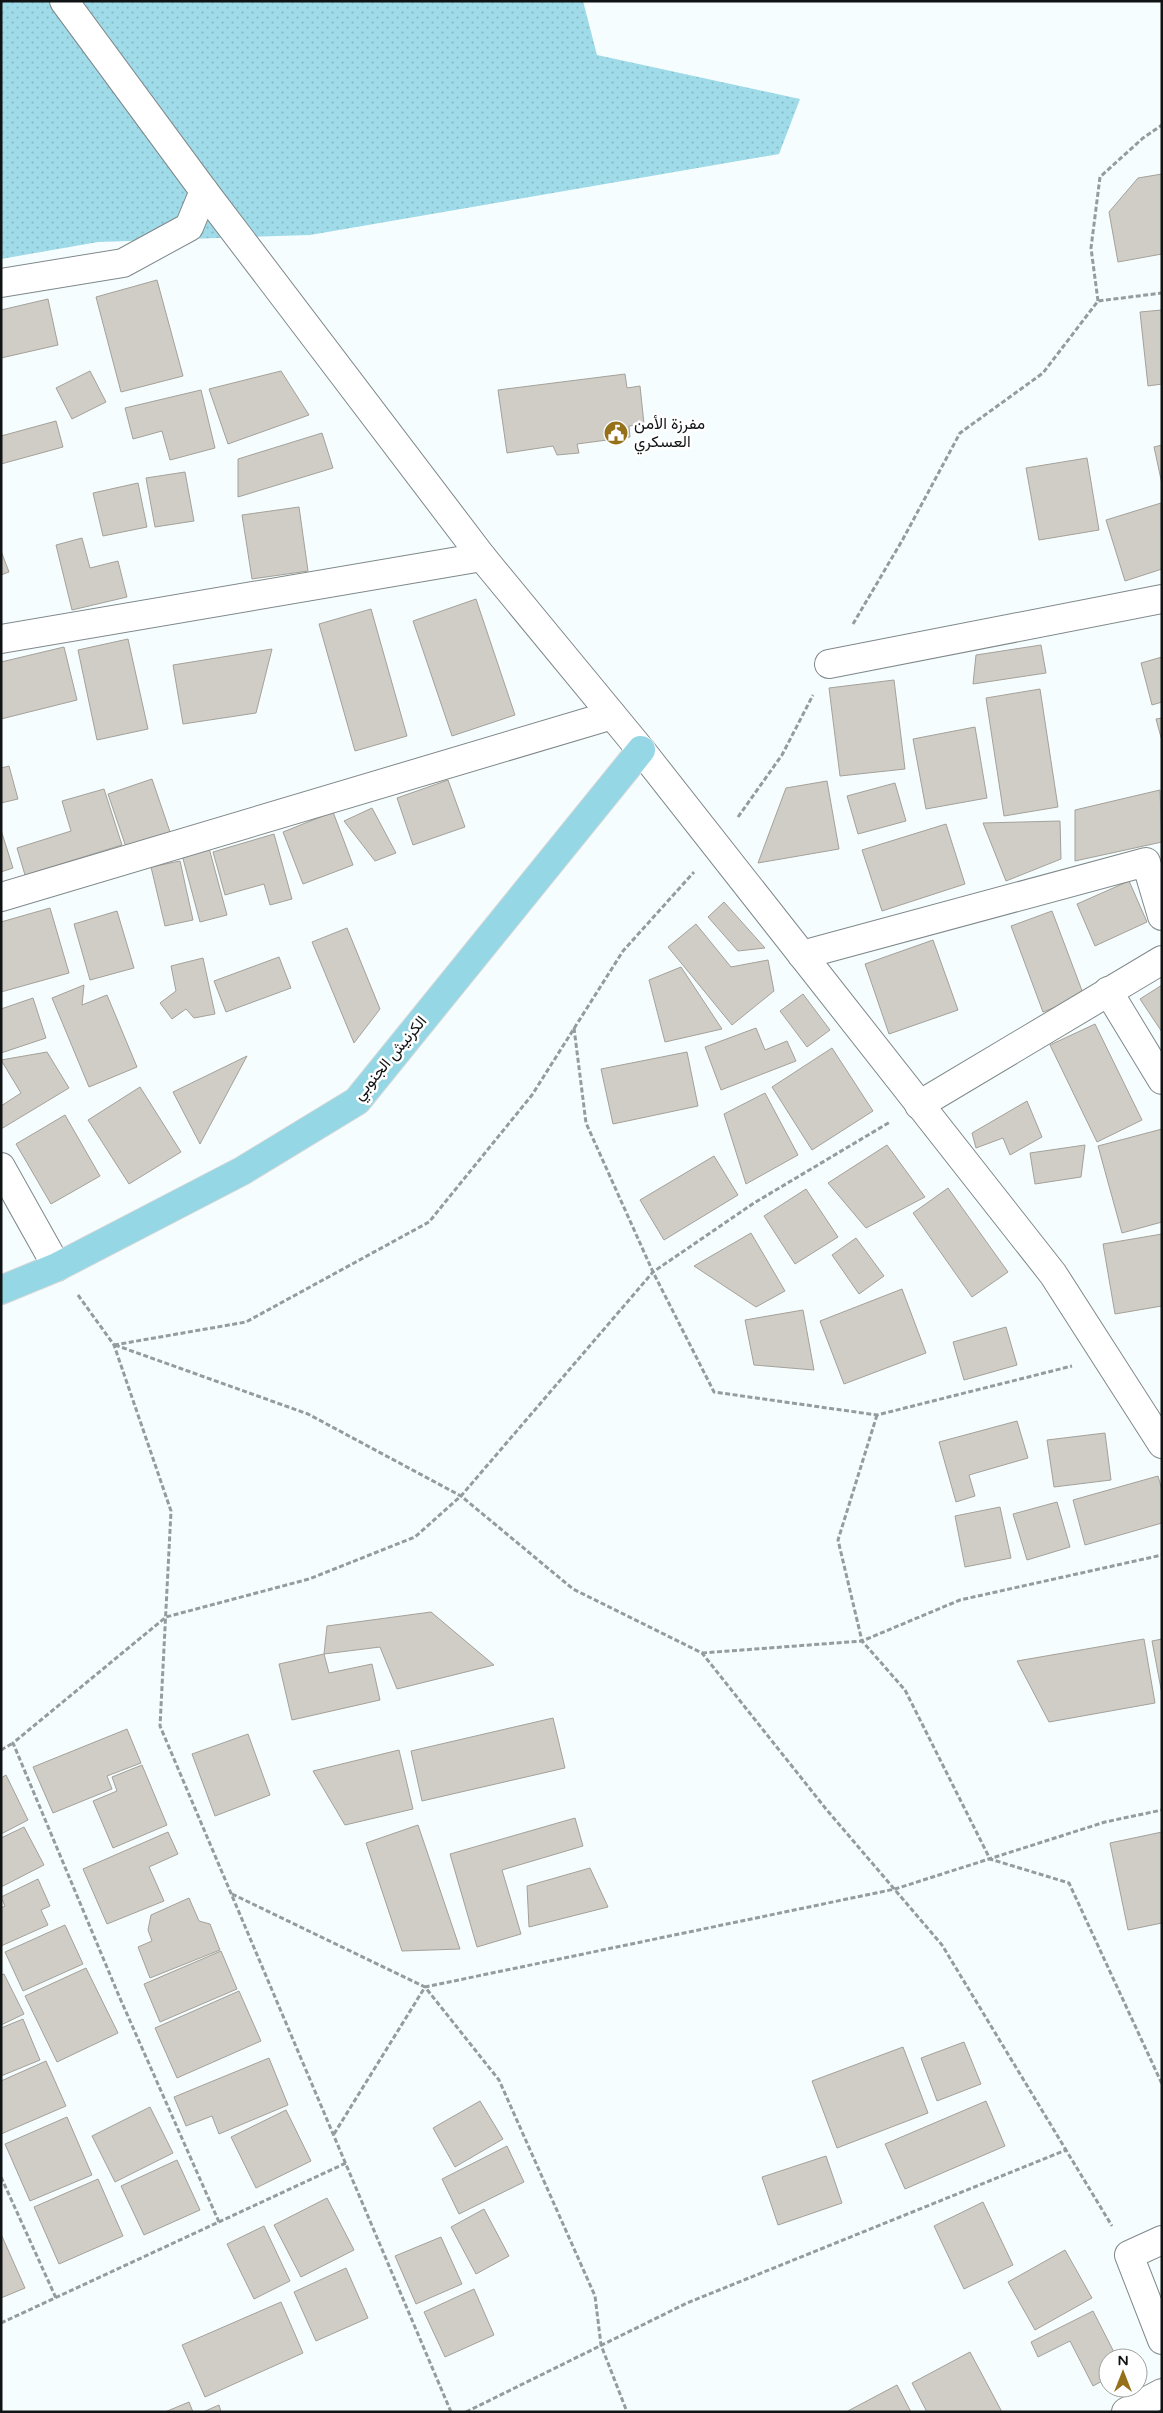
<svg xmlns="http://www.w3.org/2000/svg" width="1163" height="2413" viewBox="0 0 1163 2413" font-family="'Varela Round',Vazirmatn,sans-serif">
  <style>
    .park { fill: url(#park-dots) }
    .building { fill: #d0cdc6; stroke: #a4a19a }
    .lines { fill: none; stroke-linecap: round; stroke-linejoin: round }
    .minor-casing { stroke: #80888a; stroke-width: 30 }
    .major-casing { stroke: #d9d9d9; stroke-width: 30 }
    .path { stroke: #969c9d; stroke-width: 3; stroke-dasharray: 5 2.5; stroke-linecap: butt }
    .minor { stroke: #fff; stroke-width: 28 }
    .major { stroke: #95d7e4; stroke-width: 28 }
    .labels { text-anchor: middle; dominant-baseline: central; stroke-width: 5; stroke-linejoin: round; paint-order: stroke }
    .poi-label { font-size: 16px; fill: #101314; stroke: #fff; text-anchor: start }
    .street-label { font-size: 16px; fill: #101314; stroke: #fff }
  </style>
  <defs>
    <pattern id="park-dots" width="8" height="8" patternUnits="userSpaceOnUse" patternTransform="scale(1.25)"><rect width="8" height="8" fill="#9fdbe8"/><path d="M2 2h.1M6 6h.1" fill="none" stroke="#88bbc6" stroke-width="1.8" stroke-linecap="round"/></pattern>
  </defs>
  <rect width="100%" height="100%" fill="#f5fdfe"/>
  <path class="park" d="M1 1H583L597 55 800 99 779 154 310 235 98 242 1 259Z"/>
  <g class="building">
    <path d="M1162 174V254L1118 262 1109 212 1138 178Z"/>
    <path d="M157 280 183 376 121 392 96 297Z"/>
    <path d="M48 299 58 345 1 358V310Z"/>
    <path d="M1162 310V384L1148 386 1140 312Z"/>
    <path d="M90 371 106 402 72 419 56 388Z"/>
    <path d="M281 371 309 415 228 444 209 389Z"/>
    <path d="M625 374 627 388 640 386 644 424 629 426 630 437 577 444 579 453 557 455 553 446 507 453 498 390Z"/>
    <path d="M201 390 215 448 170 460 162 431 133 439 125 408Z"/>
    <path d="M56 421 63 447 1 464V436Z"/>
    <path d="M322 433 333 468 238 497V459Z"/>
    <path d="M1162 445V484L1154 447Z"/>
    <path d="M1087 458 1099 530 1039 540 1026 468Z"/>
    <path d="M185 472 194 521 155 527 146 478Z"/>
    <path d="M138 483 147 527 103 536 93 493Z"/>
    <path d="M1161 503 1162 569 1125 581 1106 520Z"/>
    <path d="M299 507 308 571 252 579 242 515Z"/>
    <path d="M82 538 90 568 118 561 127 597 72 610 56 545Z"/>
    <path d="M1 551 9 572 1 575Z"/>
    <path d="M476 599 515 715 452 736 413 621Z"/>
    <path d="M371 609 407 736 355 751 319 624Z"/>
    <path d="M128 639 148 729 97 740 78 650Z"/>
    <path d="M1041 645 1046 673 973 684 976 655Z"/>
    <path d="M64 647 77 700 1 719V662Z"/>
    <path d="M272 649 256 713 183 724 173 665Z"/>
    <path d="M1162 657V702L1152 705 1141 663Z"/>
    <path d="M894 680 905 769 840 776 829 688Z"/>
    <path d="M1040 689 1058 807 1004 816 986 698Z"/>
    <path d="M1162 718V741L1156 719Z"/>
    <path d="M975 727 987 798 926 809 913 739Z"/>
    <path d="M9 766 18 799 1 803V768Z"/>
    <path d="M152 779 170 832 126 847 108 794Z"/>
    <path d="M448 780 465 827 413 845 397 798Z"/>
    <path d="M827 781 839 849 758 863 786 788Z"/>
    <path d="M895 783 906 821 858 834 847 796Z"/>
    <path d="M104 789 122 845 25 875 17 848 71 831 62 801Z"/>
    <path d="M1160 790 1162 842 1075 861V810Z"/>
    <path d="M372 808 396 853 375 861 344 821Z"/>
    <path d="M333 812 353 865 303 884 283 832Z"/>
    <path d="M1060 821 1061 859 1006 881 983 823Z"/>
    <path d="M946 824 965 884 882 911 862 850Z"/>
    <path d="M1 830 13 868 1 872Z"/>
    <path d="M274 834 292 899 270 905 264 884 225 895 213 852Z"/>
    <path d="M209 848 227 915 200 922 182 855Z"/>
    <path d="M180 861 193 920 165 926 151 867Z"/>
    <path d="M1129 881 1147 922 1095 946 1077 904Z"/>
    <path d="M724 902 765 948 738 951 708 917Z"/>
    <path d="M50 908 69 973 1 992V922Z"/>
    <path d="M117 911 134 968 90 980 74 924Z"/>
    <path d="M1052 911 1084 996 1043 1012 1011 926Z"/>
    <path d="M696 924 731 967 768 960 774 991 732 1025 668 947Z"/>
    <path d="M347 928 380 1009 354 1043 312 942Z"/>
    <path d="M933 940 958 1010 889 1034 865 964Z"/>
    <path d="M279 957 291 988 226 1012 214 981Z"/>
    <path d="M203 958 215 1014 194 1018 186 1009 172 1019 160 1003 176 991 171 966Z"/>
    <path d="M681 967 722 1029 665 1042 649 980Z"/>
    <path d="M84 985 82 1005 107 995 137 1067 89 1087 52 998Z"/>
    <path d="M1162 985V1032L1140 999Z"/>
    <path d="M803 994 830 1030 807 1047 780 1011Z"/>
    <path d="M33 998 46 1038 1 1053V1009Z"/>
    <path d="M1095 1024 1142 1120 1097 1142 1050 1045Z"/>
    <path d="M756 1028 765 1050 787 1041 796 1061 721 1090 705 1047Z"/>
    <path d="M832 1048 873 1111 812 1150 772 1087Z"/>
    <path d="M47 1052 69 1088 1 1129V1106L21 1093 1 1060Z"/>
    <path d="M687 1052 698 1106 613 1124 601 1069Z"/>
    <path d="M247 1056 200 1144 173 1092Z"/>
    <path d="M140 1087 181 1152 129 1184 88 1120Z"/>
    <path d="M765 1093 798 1155 746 1184 724 1114Z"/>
    <path d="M1027 1101 1042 1137 1010 1155 1003 1138 976 1148 972 1133Z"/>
    <path d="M65 1115 100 1176 51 1204 16 1144Z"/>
    <path d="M1162 1129V1222L1122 1233 1098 1146Z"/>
    <path d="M887 1145 925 1197 866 1228 828 1183Z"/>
    <path d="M1085 1145 1081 1177 1035 1184 1030 1153Z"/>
    <path d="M714 1156 738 1195 664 1240 640 1200Z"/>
    <path d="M948 1188 1008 1272 972 1297 913 1213Z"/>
    <path d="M806 1189 838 1237 795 1264 764 1216Z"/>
    <path d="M751 1233 785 1291 756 1307 694 1266Z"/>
    <path d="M1162 1234V1306L1115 1314 1103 1244Z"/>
    <path d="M856 1238 884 1276 859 1294 832 1255Z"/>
    <path d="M902 1289 926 1353 844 1384 820 1321Z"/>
    <path d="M803 1310 814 1370 754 1365 745 1320Z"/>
    <path d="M1006 1327 1017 1365 964 1380 953 1342Z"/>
    <path d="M1017 1421 1028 1458 969 1475 975 1496 956 1502 939 1442Z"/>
    <path d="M1105 1433 1111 1480 1054 1487 1047 1440Z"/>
    <path d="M1158 1476 1162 1490V1523L1085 1545 1073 1500Z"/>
    <path d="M1057 1502 1070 1547 1027 1560 1013 1514Z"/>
    <path d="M1000 1507 1011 1558 965 1567 955 1516Z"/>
    <path d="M431 1612 494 1665 397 1689 380 1647 324 1654 327 1626Z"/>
    <path d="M1144 1639 1155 1703 1049 1722 1017 1661Z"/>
    <path d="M1162 1639V1694L1152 1641Z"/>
    <path d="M324 1654 329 1673 372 1664 380 1700 292 1720 279 1664Z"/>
    <path d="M553 1718 565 1768 422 1801 411 1751Z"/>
    <path d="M127 1729 141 1763 107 1776 112 1789 53 1813 33 1767Z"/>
    <path d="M248 1734 270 1795 215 1816 192 1754Z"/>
    <path d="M399 1750 413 1809 345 1825 313 1771Z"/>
    <path d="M142 1765 167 1825 113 1848 93 1801 117 1791 112 1777Z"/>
    <path d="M6 1775 28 1820 1 1834V1778Z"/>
    <path d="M575 1818 583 1846 502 1870 521 1934 477 1947 450 1854Z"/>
    <path d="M418 1825 460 1949 402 1951 366 1843Z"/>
    <path d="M24 1827 44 1865 1 1887V1838Z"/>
    <path d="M168 1832 178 1854 149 1867 164 1901 107 1924 83 1869Z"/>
    <path d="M1162 1832V1923L1128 1930 1110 1843Z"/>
    <path d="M590 1868 608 1907 529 1927 527 1886Z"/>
    <path d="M38 1879 50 1906 41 1910 48 1925 1 1946V1908L5 1906 1 1897Z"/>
    <path d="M189 1898 199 1921 210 1924 220 1950 150 1978 138 1947 152 1941 148 1930 151 1915Z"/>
    <path d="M65 1925 83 1964 23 1991 5 1952Z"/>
    <path d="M221 1951 237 1989 160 2022 144 1984Z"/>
    <path d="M86 1968 118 2033 57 2062 25 1996Z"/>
    <path d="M4 1974 24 2014 1 2025V1975Z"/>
    <path d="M239 1991 261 2041 177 2078 155 2028Z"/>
    <path d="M23 2019 40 2060 1 2076V2028Z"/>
    <path d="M964 2042 981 2084 937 2101 921 2058Z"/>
    <path d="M903 2047 928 2113 837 2148 812 2081Z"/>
    <path d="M269 2058 288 2105 219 2134 212 2116 186 2126 174 2097Z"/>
    <path d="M46 2061 66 2106 1 2134V2081Z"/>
    <path d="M480 2101 503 2139 455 2167 433 2128Z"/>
    <path d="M986 2101 1005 2146 905 2189 885 2144Z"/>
    <path d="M150 2107 173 2153 115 2182 92 2136Z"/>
    <path d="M286 2110 311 2161 256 2188 231 2137Z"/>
    <path d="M67 2117 92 2175 30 2201 5 2144Z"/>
    <path d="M507 2146 524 2182 459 2214 442 2179Z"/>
    <path d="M826 2156 842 2203 778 2225 762 2177Z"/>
    <path d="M177 2160 200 2210 144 2235 121 2186Z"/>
    <path d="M98 2179 123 2236 59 2264 34 2207Z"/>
    <path d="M327 2198 354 2250 301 2277 274 2225Z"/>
    <path d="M983 2202 1013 2265 964 2289 934 2226Z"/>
    <path d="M484 2209 509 2256 476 2274 451 2227Z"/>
    <path d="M264 2226 290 2281 254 2299 227 2244Z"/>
    <path d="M1 2234 25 2288 1 2298Z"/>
    <path d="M441 2237 462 2284 416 2304 395 2256Z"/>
    <path d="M1065 2250 1092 2298 1035 2330 1008 2282Z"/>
    <path d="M346 2268 368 2318 316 2341 294 2292Z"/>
    <path d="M474 2289 494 2335 445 2357 424 2312Z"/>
    <path d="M281 2302 303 2353 205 2397 182 2345Z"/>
    <path d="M1093 2311 1117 2358H1108V2378L1093 2386 1070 2341 1038 2357 1031 2342Z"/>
    <path d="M970 2352 1002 2412H927L912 2383Z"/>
    <path d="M897 2385 911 2412H846Z"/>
    <path d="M189 2402 193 2412H165Z"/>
    <path d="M219 2405 221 2412H203Z"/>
  </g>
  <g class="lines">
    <defs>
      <g id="minor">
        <path d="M64 1 204 191 482 557 641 750 1053 1274 1162 1444"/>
        <path d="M1 283 123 263 189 227 204 191"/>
        <path d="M1 639 482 557"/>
        <path d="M829 664 1162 599"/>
        <path d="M1 897 612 715"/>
        <path d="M802 955 1146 862 1162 916"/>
        <path d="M1108 991 1162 1080"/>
        <path d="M919 1105 1162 960"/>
        <path d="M1 1167 57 1267"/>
        <path d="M1162 2240 1129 2255 1162 2340"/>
        <path d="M1126 2412 1162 2393"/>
      </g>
      <path id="major" d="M1 1290 57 1267 242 1171 357 1101 641 750"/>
    </defs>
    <use href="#minor" class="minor-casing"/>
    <use href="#major" class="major-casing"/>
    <g class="path">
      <path d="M1098 301 1091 248 1100 177 1143 138 1162 125"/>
      <path d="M853 624 903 539 960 433 1043 373 1098 301 1162 293"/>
      <path d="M738 817 782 755 813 695"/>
      <path d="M574 1028 586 1123 653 1272 714 1392 877 1415 1072 1366"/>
      <path d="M78 1295 114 1345 171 1511 160 1726 451 2412"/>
      <path d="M114 1345 246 1322 429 1222 532 1095 623 951 694 872"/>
      <path d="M115 1345 308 1414 461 1496 573 1589 702 1653 826 1809 942 1945 1066 2150"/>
      <path d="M877 1415 838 1540 862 1641 905 1690 990 1859 1069 1883 1162 2084"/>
      <path d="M702 1653 862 1641 960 1600 1162 1555"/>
      <path d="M1 1750 13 1743"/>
      <path d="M232 1894 425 1987 499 2080 595 2296 601 2345 627 2412"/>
      <path d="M334 2134 425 1987 895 1889 1105 1822 1162 1810"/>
      <path d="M1 2177 56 2298"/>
      <path d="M219 2222 119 1996 13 1743 166 1617 309 1579 415 1537 461 1496 653 1272 754 1203 890 1122"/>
      <path d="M1 2323 346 2163"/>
      <path d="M466 2412 687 2303 1066 2150 1112 2226"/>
    </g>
    <use href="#minor" class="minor"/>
    <use href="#major" class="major"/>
  </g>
  <defs>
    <symbol id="civic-disc" viewBox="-11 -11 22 22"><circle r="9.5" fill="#95711a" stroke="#fff"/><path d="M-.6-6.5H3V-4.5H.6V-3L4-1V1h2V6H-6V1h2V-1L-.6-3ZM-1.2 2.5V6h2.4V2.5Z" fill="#fff"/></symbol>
  </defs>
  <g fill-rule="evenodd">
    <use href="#civic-disc" x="602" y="419" width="28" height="28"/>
  </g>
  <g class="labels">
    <g class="poi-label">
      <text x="634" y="424">مفرزة الأمن<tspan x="634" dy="18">العسكري</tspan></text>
    </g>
    <g class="street-label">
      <text transform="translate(390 1058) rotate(-50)">الكرنيش الجنوبي</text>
    </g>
  </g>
  <rect width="1163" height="2413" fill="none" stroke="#101314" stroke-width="5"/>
  <g transform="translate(1123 2373)"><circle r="24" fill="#ffffff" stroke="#9fa1a1"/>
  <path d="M0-4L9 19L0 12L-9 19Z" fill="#95711a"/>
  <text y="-8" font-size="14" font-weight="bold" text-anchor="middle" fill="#101314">N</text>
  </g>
</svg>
